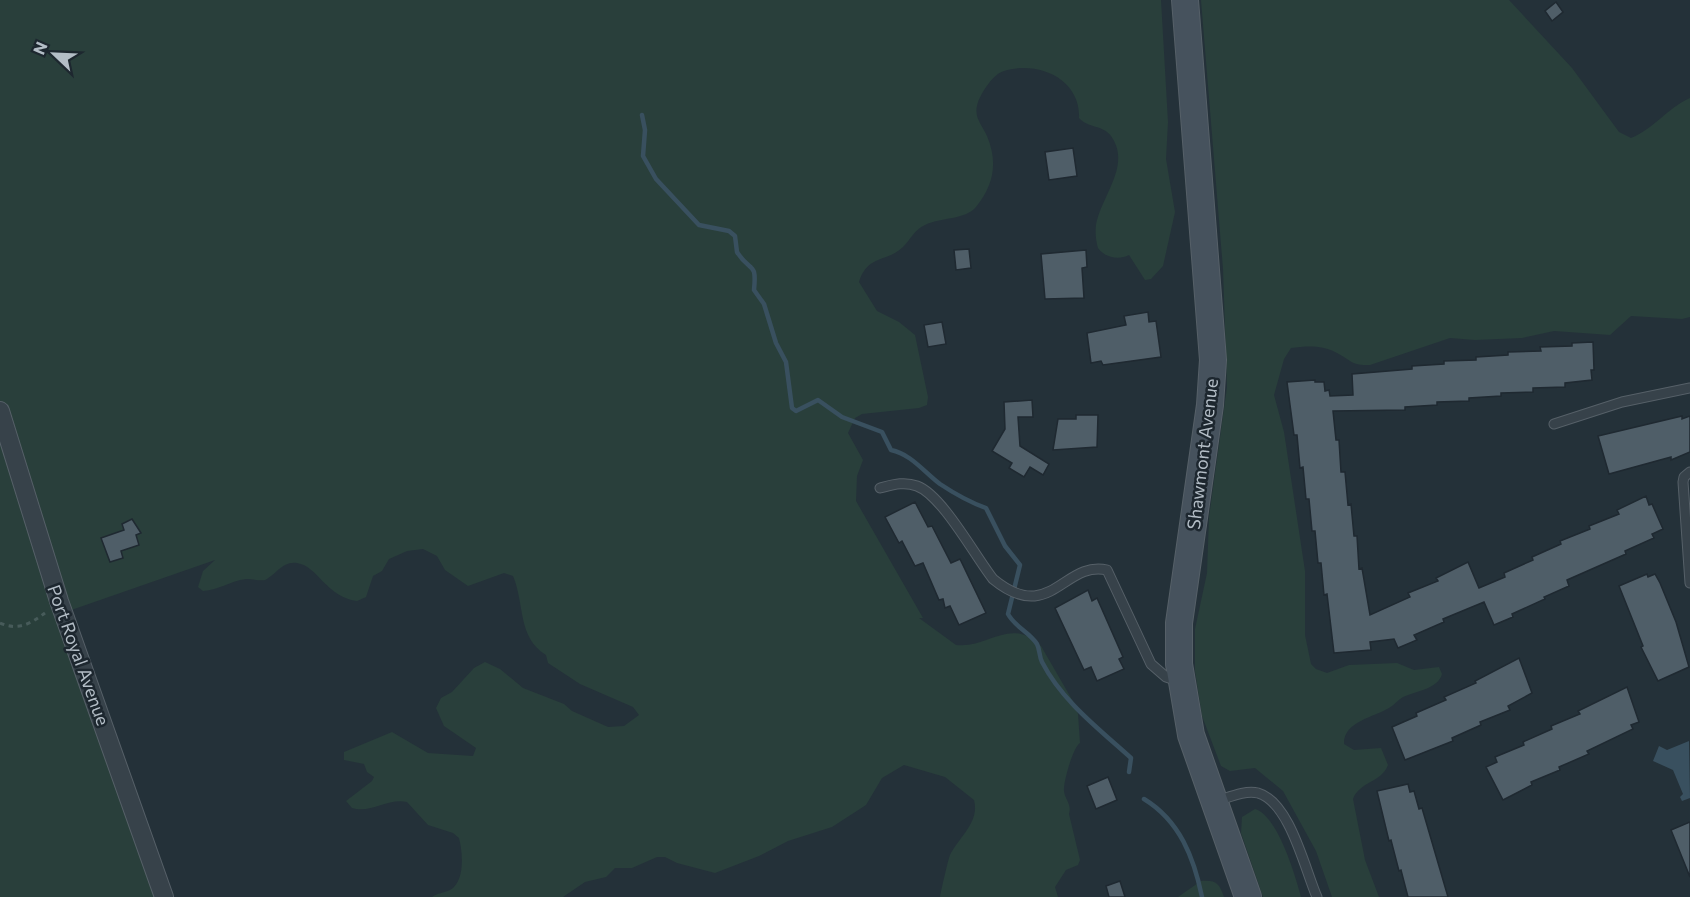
<svg xmlns="http://www.w3.org/2000/svg" width="1690" height="897" viewBox="0 0 1690 897" font-family="Commissioner,sans-serif">
  <style>
    .green { fill: #293f3b }
    .water { fill: #39505f }
    .lines { fill: none; stroke-linecap: round; stroke-linejoin: round }
    .stream { stroke: #39505f; stroke-width: 4.5 }
    .building { fill: #4f5e68; stroke: #1f2931; stroke-width: 1.5 }
    .service-casing { stroke: #566068; stroke-width: 11 }
    .minor-casing { stroke: #566068; stroke-width: 20 }
    .secondary-casing { stroke: #566068; stroke-width: 28 }
    .path { stroke: #475b5a; stroke-width: 3; stroke-dasharray: 4.5 4.5; stroke-linecap: butt }
    .service { stroke: #37424a; stroke-width: 9 }
    .minor { stroke: #37424a; stroke-width: 18 }
    .secondary { stroke: #46525d; stroke-width: 26 }
    .labels { text-anchor: middle; dominant-baseline: central; stroke-width: 5; stroke-linejoin: round; paint-order: stroke }
    .street-label { font-size: 18px; fill: #b3bdc6; stroke: #1d272f }
  </style>
  <rect width="100%" height="100%" fill="#243139"/>
  <g class="green">
    <path d="M0 0H1161L1168 122 1166 159 1175 212 1163 266 1151 279 1145 280 1129 255C1119 260 1105 258 1098 248 1096 241 1095 233 1096 225 1101 196 1132 165 1111 136 1103 125 1088 128 1079 118 1081 79 1038 60 1004 71 993 74 982 92 978 102 973 117 981 123 987 136 998 162 994 185 976 207 965 220 941 217 925 225 914 230 911 239 903 247 886 263 868 254 859 282L877 311 899 322 915 335 928 397 927 405 919 408 862 414 855 418 848 433 863 460 857 476 856 501 923 618H919L956 645C988 649 1010 616 1041 646L1074 703 1078 714 1080 743C1073 747 1063 783 1064 791 1065 800 1072 804 1069 814L1080 860 1078 865 1066 870 1055 887 1058 897H940C941 891 948 860 950 855 959 837 980 822 974 800L945 777 904 765 882 778 866 805 832 827 788 841 759 856 715 873 677 863 665 857H657L632 868H615L606 877 585 882 563 897H432C437 893 444 893 450 890 465 882 463 853 459 838L453 833 428 825 407 802C387 798 371 814 352 808L346 801 372 781 374 777 367 772 364 764 344 760V752L392 732 428 753 473 756 476 748 444 726 436 708 441 698 452 692 474 668 485 662 500 669 523 688 564 704 572 711 608 727 624 726 639 715 633 707 580 684 548 663 546 655C517 637 525 604 513 576L504 573 468 586 445 570 437 556 423 549 407 551 389 559 382 571 373 576 366 597 357 601C326 597 318 566 297 563 282 561 276 575 265 580 260 581 252 579 246 579 230 581 219 590 203 591L198 587 203 571 215 560 57 615 157 897H0Z"/>
    <path d="M1201 0H1509L1572 68 1619 132 1631 138C1654 129 1667 108 1690 98V317L1682 319 1631 316 1610 335 1554 331 1522 338 1475 340 1450 338 1370 365C1351 366 1350 359 1335 352 1322 345 1306 346 1291 348L1284 359 1274 395 1284 432 1305 571V635L1311 664 1316 669 1327 673 1349 665 1397 663 1414 670 1439 667 1442 674C1438 689 1416 691 1403 697 1398 700 1394 705 1389 708 1374 717 1343 722 1344 744L1354 750 1381 748 1388 765C1381 783 1360 781 1353 799L1365 860 1379 897H1332L1316 851 1283 791 1255 768 1230 771 1221 766 1202 716 1195 671V629L1207 573 1209 517 1227 387 1223 269Z"/>
    <path d="M1255 809C1278 816 1295 875 1301 897H1263L1241 833 1242 817Z"/>
    <path d="M1201 881C1216 880 1219 883 1224 897H1178Z"/>
  </g>
  <path class="water" d="M1689 741 1690 798 1682 801 1680 797 1683 794 1673 770 1653 761 1659 746 1667 750Z"/>
  <g class="lines">
    <g class="stream">
      <path d="M642 115 645 130 643 156 656 179 699 225 729 231 735 236 737 252C750 273 757 260 754 290L764 304 776 343 786 362 792 408 796 411 818 400 842 417 882 432 891 450C911 454 924 472 940 484 955 494 969 502 986 508L1005 546 1020 565 1008 614C1015 627 1029 632 1037 644 1040 650 1039 656 1042 662 1062 701 1099 729 1131 758L1129 772"/>
      <path d="M1144 799C1180 821 1194 858 1202 897"/>
    </g>
  </g>
  <g class="building">
    <path d="M1556 2 1563 12 1552 21 1545 11Z"/>
    <path d="M1073 148 1077 176 1049 180 1045 152Z"/>
    <path d="M969 249 971 268 956 270 954 250Z"/>
    <path d="M1086 250 1087 267 1082 268 1084 298 1045 299 1041 254Z"/>
    <path d="M1148 312 1149 322 1156 321 1161 357 1103 365 1101 361 1091 363 1087 333 1126 325 1124 316Z"/>
    <path d="M942 322 946 344 928 347 924 325Z"/>
    <path d="M1593 342 1594 370H1591L1592 380 1565 383V387L1533 388V392L1501 393V396L1469 398V401L1437 402V405L1405 407V410L1333 411 1336 440H1339L1341 472H1345L1348 505 1351 504 1354 536H1357L1359 569 1362 568 1370 615 1410 597 1408 593 1438 581 1436 578 1468 562 1479 588 1505 577 1504 573 1533 560 1532 557 1561 544 1560 541 1590 529 1589 526 1619 514 1617 510 1646 496 1649 505 1652 504 1663 529 1652 534 1654 538 1625 551 1626 554 1567 580 1569 586 1544 597 1545 599 1512 614 1513 617 1494 625 1484 602 1443 619 1444 622 1414 635 1417 640 1398 648 1394 639 1370 642 1371 650 1334 653 1327 594 1324 595 1321 563H1318L1315 531H1312L1309 499H1306L1303 467 1300 468 1297 435H1294L1287 382 1315 380V382H1324L1325 391 1329 390 1330 396 1353 395 1352 374 1412 369V366L1444 364V361L1476 360V357L1508 355V352L1541 351 1540 347 1572 346V343Z"/>
    <path d="M1032 400 1033 417H1018L1020 446 1049 464 1043 475 1030 467 1024 477 1009 468 1012 463 992 451 1005 429 1004 402Z"/>
    <path d="M1076 415H1098L1097 447 1053 450 1058 419H1076Z"/>
    <path d="M1682 416V419L1690 416V452L1671 460V457L1609 474 1598 436Z"/>
    <path d="M915 502 928 527 932 526 951 563 960 559 986 613 959 625 950 606 945 608 943 599 939 600 923 563 915 566 902 541 899 543 885 517Z"/>
    <path d="M132 519 141 533 136 535 139 545 121 551 123 558 110 562 101 538 124 530 122 524Z"/>
    <path d="M1647 574 1648 577 1655 574 1660 583 1676 622 1689 667 1658 681 1641 647 1643 646 1619 586Z"/>
    <path d="M1088 590 1092 601 1097 598 1123 657 1119 659 1124 669 1097 681 1091 667 1084 670 1055 608Z"/>
    <path d="M1519 658 1532 693 1508 706 1510 710 1480 722 1481 725 1452 738 1453 741 1405 760 1392 727 1417 716 1416 713 1446 700 1444 697 1476 683 1475 681Z"/>
    <path d="M1627 687 1639 722 1631 725 1633 729 1587 751 1589 754 1559 767 1560 770 1531 782 1532 785 1503 800 1486 767 1497 762 1495 757 1524 745 1523 742 1552 729 1551 726 1580 714 1578 711Z"/>
    <path d="M1108 777 1117 800 1096 809 1087 786Z"/>
    <path d="M1408 784 1410 792 1414 791 1419 809 1422 808 1448 897H1408L1401 870 1399 871 1391 840 1389 841 1377 791Z"/>
    <path d="M1690 822V877L1671 830Z"/>
    <path d="M1120 881 1125 897H1109L1106 886Z"/>
  </g>
  <g class="lines">
    <defs>
      <g id="service">
        <path d="M1554 424 1622 402 1690 388"/>
        <path d="M1690 472 1684 477 1683 482 1690 583"/>
        <path d="M880 488C892 485 904 481 917 486 942 495 975 556 993 579 1050 626 1064 560 1107 570L1151 664 1166 677 1178 681"/>
        <path d="M1217 801C1230 797 1245 790 1258 793 1290 802 1305 870 1317 897"/>
      </g>
      <path id="minor" d="M0 411 59 601 164 897"/>
      <path id="secondary" d="M1185 0 1213 360 1210 405 1179 623V664L1191 735 1248 897"/>
    </defs>
    <use href="#service" class="service-casing"/>
    <use href="#minor" class="minor-casing"/>
    <use href="#secondary" class="secondary-casing"/>
    <path class="path" d="M0 623C18 631 30 624 45 613"/>
    <use href="#service" class="service"/>
    <use href="#minor" class="minor"/>
    <use href="#secondary" class="secondary"/>
  </g>
  <g class="labels">
    <g class="street-label">
      <text transform="translate(1202 454) rotate(-83)">Shawmont Avenue</text>
      <text transform="translate(79 655) rotate(70)">Port Royal Avenue</text>
    </g>
  </g>
  <g transform="translate(54 54) rotate(293)" stroke="#1d272f" stroke-width="4.5" paint-order="stroke">
  <path d="M0-4.5L10 22L0 15L-10 22Z" fill="#b3bdc6"/>
  <text y="-9" font-size="16" font-weight="bold" text-anchor="middle" fill="#b3bdc6">N</text>
  </g>
</svg>
